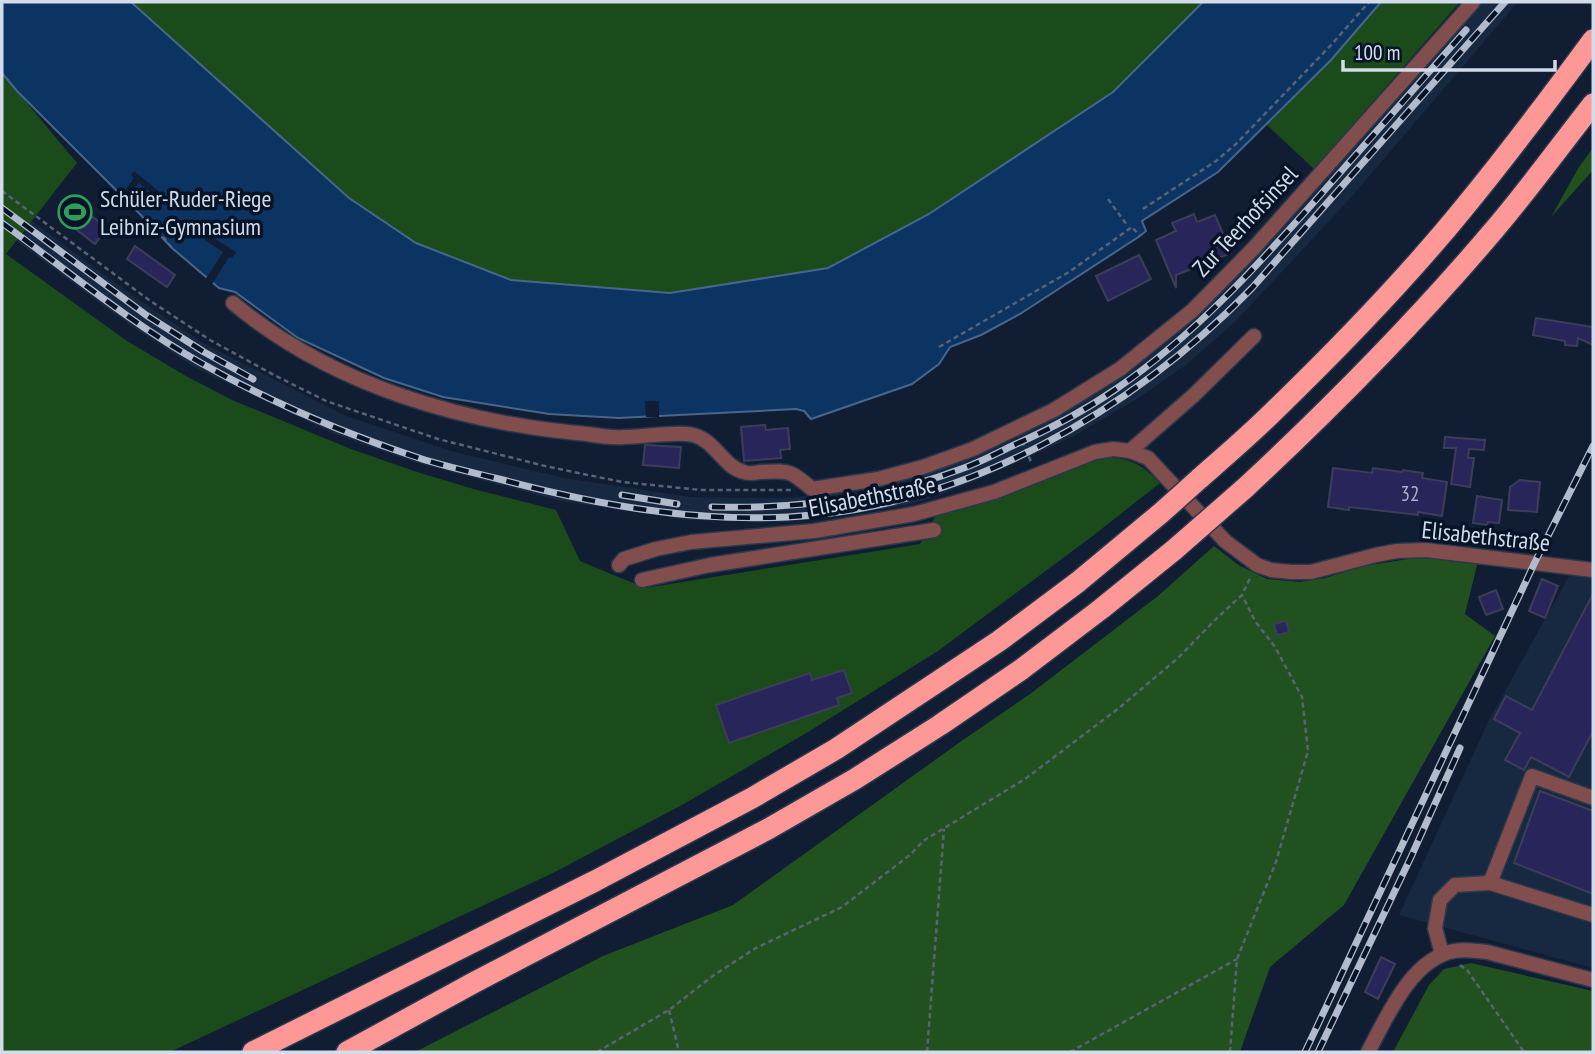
<svg xmlns="http://www.w3.org/2000/svg" width="1595" height="1054" viewBox="0 0 1595 1054" font-family="'PT Sans Narrow',sans-serif">
  <style>
    .built { fill: #172841 }
    .green { fill: #1b4b1a }
    .forest { fill: #21511f }
    .water { fill: #0c3463; stroke: #47668c; stroke-width: 2 }
    .pier { fill: #101d33 }
    .building { fill: #28255b; stroke: #3c3e58; stroke-width: 2 }
    .lines { fill: none; stroke-linecap: round; stroke-linejoin: round }
    .minor-casing { stroke: #2b384d; stroke-width: 17 }
    .highway-casing { stroke: #2b384d; stroke-width: 24 }
    .path { stroke: #586376; stroke-width: 2.5; stroke-dasharray: 5 3.5; stroke-linecap: butt }
    .minor { stroke: #814e4d; stroke-width: 14 }
    .highway { stroke: #fe9897; stroke-width: 21 }
    .rail-casing { stroke: #b1bbcb; stroke-width: 7 }
    .rail { stroke: #071428; stroke-width: 4.5; stroke-dasharray: 13; stroke-linecap: butt }
    .highway-bridge-casing { stroke: #2b384d; stroke-width: 24; stroke-linecap: butt }
    .highway-bridge { stroke: #fe9897; stroke-width: 21 }
    .labels { text-anchor: middle; dominant-baseline: central; stroke-width: 7; stroke-linejoin: round; paint-order: stroke }
    .number-label { font-size: 21px; fill: #a8aec6 }
    .poi-label { font-size: 24px; fill: #d2dcea; stroke: #071428; text-anchor: start }
    .street-label { font-size: 24px; fill: #d2dcea; stroke: #071428 }
  </style>
  <rect width="100%" height="100%" fill="#101d33"/>
  <g class="built">
    <path d="M1481 2H1518L1347 202 1235 322 1186 365 1137 399 1074 436 1009 466 938 496 911 504 852 514 787 522 688 520 560 501 417 463 334 434 192 366 128 324 2 230V199L139 300 205 344 346 416 451 451 564 478 691 497 784 498 849 493 930 472 1004 444 1061 414 1167 339 1212 302 1319 187Z"/>
    <path d="M1570 574 1593 577V968L1399 915 1489 720Z"/>
  </g>
  <g class="green">
    <path d="M131 2H1203L1113 92 929 214 828 268 670 293 511 280 416 243 349 198Z"/>
    <path d="M1381 2H1460L1314 169 1266 124 1331 60Z"/>
    <path d="M2 73 77 163 6 254 127 341 186 376 232 400 351 449 417 472 477 490 556 510 580 561 645 588 920 544 936 515 1096 457C1127 458 1138 460 1160 483L1094 535 938 651 808 732 682 805 553 873 170 1052H2Z"/>
  </g>
  <g class="forest">
    <path d="M1593 148V170L1551 217 1579 167Z"/>
    <path d="M1214 546 1240 566 1267 579 1300 582 1325 578 1364 566 1434 555 1478 561 1465 614 1495 636 1344 905 1270 967 1240 1052H415L603 956 733 905 960 742 1030 694 1158 596Z"/>
    <path d="M1471 963 1593 991V1052H1393L1429 985 1444 969Z"/>
  </g>
  <path class="water" d="M2 2H131L349 198 416 243 511 280 670 293 828 268 929 214 1113 92 1203 2H1381L1331 60 1218 172 1142 221 1146 231 1140 236 1020 314 981 335 950 347 939 364 912 384 811 419 804 411 796 409 619 418 549 414 443 397 384 378 298 338 235 292 219 288 172 248 136 210 17 91 2 73Z"/>
  <g class="pier">
    <path d="M134 171 161 193 158 198 139 183 123 202 119 198 134 178 131 175Z"/>
    <path d="M209 235 236 252 232 258 229 257 211 286 205 280 223 252 205 240Z"/>
    <path d="M645 401H659V417H646Z"/>
  </g>
  <g class="building">
    <path d="M72 201 107 228 95 244 60 217Z"/>
    <path d="M1194 214 1197 222 1215 215 1231 253 1176 275V288L1156 240 1176 231 1172 223Z"/>
    <path d="M135 246 175 275 167 287 127 259Z"/>
    <path d="M1139 255 1151 279 1108 301 1096 276Z"/>
    <path d="M1536 318 1593 327V345L1578 338 1577 346 1565 345V341L1533 335Z"/>
    <path d="M765 425 766 430 788 428 790 449 780 450 781 458 744 461 741 427Z"/>
    <path d="M1445 437 1485 440 1484 450 1469 449 1468 458H1474L1470 487 1451 484 1456 448H1444Z"/>
    <path d="M645 445 681 447 679 468 643 465Z"/>
    <path d="M1333 468 1372 473 1373 468 1402 472 1403 470 1423 473 1422 478 1447 482 1442 516 1418 512V515L1349 507V510L1328 507Z"/>
    <path d="M1520 480 1540 482 1537 512 1508 510 1510 487Z"/>
    <path d="M1477 496 1502 500 1499 523 1488 522 1487 525 1473 523Z"/>
    <path d="M1542 579 1558 586 1545 618 1529 611Z"/>
    <path d="M1496 590 1503 609 1486 615 1479 597Z"/>
    <path d="M1593 594V731L1569 777 1531 757 1524 770 1505 760 1520 733 1494 719 1506 696 1532 710Z"/>
    <path d="M1286 621 1289 632 1277 635 1274 624Z"/>
    <path d="M844 670 852 693 837 698 839 705 729 743 716 705 810 673 812 680Z"/>
    <path d="M1540 791 1593 811V894L1514 863Z"/>
    <path d="M1381 957 1395 964 1378 999 1365 992Z"/>
  </g>
  <g class="lines">
    <defs>
      <g id="minor">
        <path d="M233 303C331 385 461 423 587 434 599 436 612 438 624 437 644 437 675 431 693 435 715 440 723 467 744 472 748 474 755 473 760 472 789 471 789 469 812 489L878 479 923 467 973 449 1054 410 1120 369 1193 310 1253 249 1473 2"/>
        <path d="M1130 451 1194 395 1254 336"/>
        <path d="M619 565 624 559 656 549 691 542 814 531 914 514 994 492 1095 452 1113 449 1130 451 1148 458 1225 541 1257 565 1271 570 1291 572H1311L1376 555 1397 551 1426 550 1593 570"/>
        <path d="M642 580 710 565 934 530"/>
        <path d="M1593 798 1532 776 1490 883 1593 915"/>
        <path d="M1442 954 1435 928 1440 900 1455 885 1490 883"/>
        <path d="M1368 1052C1387 1017 1411 959 1454 951 1465 949 1476 951 1487 952L1593 980"/>
      </g>
      <g id="highway">
        <path d="M1199 479C1224 457 1250 435 1274 411 1340 347 1405 280 1463 209 1508 154 1551 97 1593 40"/>
        <path d="M1245 488C1332 407 1417 321 1494 230 1529 189 1560 146 1593 104"/>
        <path d="M253 1052 595 881 752 798 836 749 999 641 1078 582 1161 513"/>
        <path d="M347 1052 475 982 768 829 855 779 940 725 1022 669 1101 609 1174 550"/>
      </g>
    </defs>
    <use href="#minor" class="minor-casing"/>
    <use href="#highway" class="highway-casing"/>
    <g class="path">
      <path d="M2 191 149 300 210 340 274 375 326 401 438 439 545 466 622 482 701 490H792"/>
      <path d="M1108 199 1127 225"/>
      <path d="M1143 209 1216 161 1236 144 1332 44 1369 2"/>
      <path d="M163 237 172 248"/>
      <path d="M939 347 1069 272 1132 227 1140 236"/>
      <path d="M1022 441 1032 464"/>
      <path d="M1460 965 1467 970 1524 1052"/>
      <path d="M669 1010 679 1052"/>
      <path d="M597 1052 669 1010 714 975 756 948 842 907 911 854 923 841 1025 779 1119 708 1178 658 1217 618 1242 595 1251 576"/>
      <path d="M927 1052 944 829"/>
      <path d="M1070 1052 1237 959"/>
      <path d="M1230 1052 1237 959 1276 862 1308 751 1302 697 1275 647 1255 621 1242 595"/>
    </g>
    <use href="#minor" class="minor"/>
    <use href="#highway" class="highway"/>
    <defs>
      <g id="rail">
        <path d="M2 208 146 315 204 352 253 379"/>
        <path d="M2 223C67 270 130 323 201 363 272 403 347 435 425 460 449 467 474 473 499 479 593 504 690 522 788 517 964 508 1131 412 1252 288L1505 2"/>
        <path d="M622 495 677 504"/>
        <path d="M712 507C796 509 882 499 961 469 979 463 997 453 1014 445 1050 429 1084 411 1116 389 1195 335 1259 264 1322 193 1370 139 1418 85 1466 30"/>
        <path d="M1305 1052 1535 562 1593 446"/>
        <path d="M1318 1052 1411 857 1460 748"/>
      </g>
    </defs>
    <use href="#rail" class="rail-casing"/>
    <use href="#rail" class="rail"/>
    <defs>
      <g id="highway-bridge">
        <path d="M1161 513 1199 479"/>
        <path d="M1174 550 1245 488"/>
      </g>
    </defs>
    <use href="#highway-bridge" class="highway-bridge-casing"/>
    <use href="#highway-bridge" class="highway-bridge"/>
  </g>
  <defs>
    <symbol id="stadium-ring" viewBox="-11 -11 22 22"><circle r="9.5" fill="#071428" stroke="#2e9e5b" stroke-width="1.5"/><path d="M0-5a6.5 5 0 1 0 0 10a6.5 5 0 1 0 0-10ZM-3.5-1.8h7v3.6h-7Z" fill="#2e9e5b"/></symbol>
  </defs>
  <g fill-rule="evenodd">
    <use href="#stadium-ring" x="56" y="193" width="38" height="38"/>
  </g>
  <g class="labels">
    <g class="number-label">
      <text x="1410" y="493">32</text>
    </g>
    <g class="poi-label">
      <text x="100" y="198">Schüler-Ruder-Riege<tspan x="100" dy="28">Leibniz-Gymnasium</tspan></text>
    </g>
    <g class="street-label">
      <text transform="translate(1245 221) rotate(-47)">Zur Teerhofsinsel</text>
      <text transform="translate(872 496) rotate(-11)">Elisabethstraße</text>
      <text transform="translate(1486 536) rotate(6)">Elisabethstraße</text>
    </g>
  </g>
  <rect width="1595" height="1054" fill="none" stroke="#d2dcea" stroke-width="7"/>
  <path d="M1343 60v10h212v-10" fill="none" stroke="#d2dcea" stroke-width="3.5"/>
  <text x="1354" y="60" font-size="21" fill="#d2dcea" stroke="#071428" stroke-width="5" paint-order="stroke">100 m</text>
</svg>
